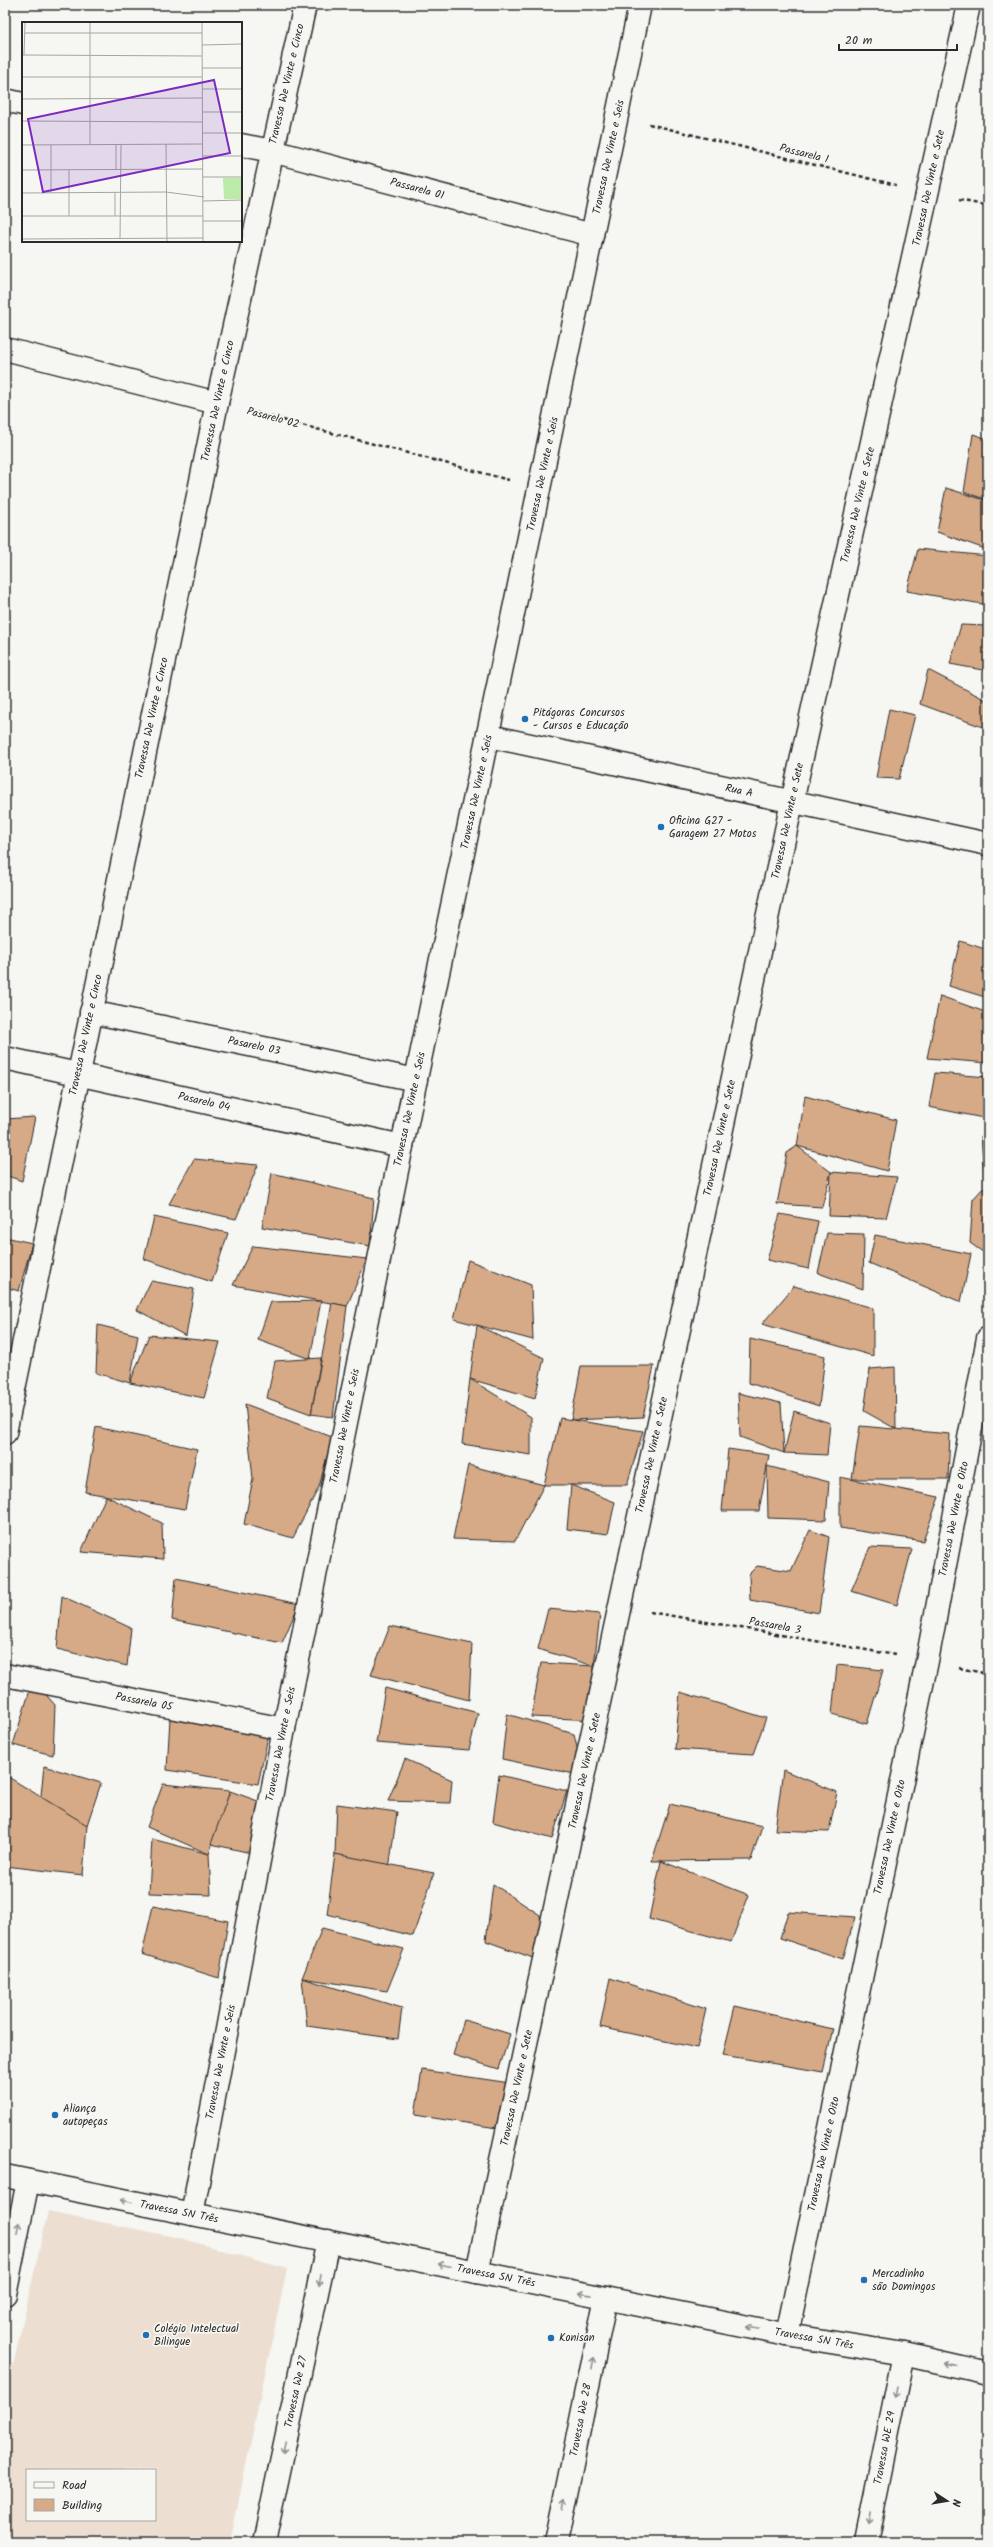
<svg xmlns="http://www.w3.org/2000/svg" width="993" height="2547" viewBox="0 0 993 2547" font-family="Kalam,sans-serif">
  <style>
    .built { fill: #ecdfd2; fill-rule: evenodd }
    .building { fill: #d6aa87; stroke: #2b2b2b }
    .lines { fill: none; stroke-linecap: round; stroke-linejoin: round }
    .minor-casing { stroke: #2b2b2b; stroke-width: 25 }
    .major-casing { stroke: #2b2b2b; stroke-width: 25 }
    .path { stroke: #2b2b2b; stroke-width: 2.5; stroke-dasharray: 4 3; stroke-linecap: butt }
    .minor { stroke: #f6f6f2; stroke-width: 22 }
    .major { stroke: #f6f6f2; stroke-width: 22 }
    .oneway { stroke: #90908e }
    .poi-dot { fill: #1f6fb2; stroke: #f6f6f2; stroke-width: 1.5 }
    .labels { text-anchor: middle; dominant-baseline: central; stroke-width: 3.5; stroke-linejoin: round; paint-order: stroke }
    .street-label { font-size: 11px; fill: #2b2b2b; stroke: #f6f6f2 }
    .poi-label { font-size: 11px; fill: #2b2b2b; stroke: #f6f6f2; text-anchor: start }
    .inset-road { fill: none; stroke: #a5a5a2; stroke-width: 1 }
    .view { fill: #7b2cbf; fill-opacity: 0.15; stroke: #7b2cbf; stroke-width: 2 }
    .inset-edge { fill: none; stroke: #2b2b2b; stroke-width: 2 }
  </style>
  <rect width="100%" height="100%" fill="#f6f6f2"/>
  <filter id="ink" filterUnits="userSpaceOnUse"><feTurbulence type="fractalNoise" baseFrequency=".025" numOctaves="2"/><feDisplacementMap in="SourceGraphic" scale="8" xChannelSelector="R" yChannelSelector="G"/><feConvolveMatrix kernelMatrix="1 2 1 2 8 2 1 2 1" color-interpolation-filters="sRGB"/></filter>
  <g filter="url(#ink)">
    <path class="built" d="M48 2211 184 2239 287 2269 230 2542H5V2401ZM27 2470H155V2520H27Z"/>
    <g class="building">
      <path d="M973 434 988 439V500L964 492Z"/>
      <path d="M946 488 988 501V550L937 532Z"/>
      <path d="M918 549 988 556V605L907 591Z"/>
      <path d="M961 625 988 626V671L950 664Z"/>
      <path d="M928 670 988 701V729L920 704Z"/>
      <path d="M889 709 915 715 899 779 876 778Z"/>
      <path d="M987 906H988V925L983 923Z"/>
      <path d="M960 941 988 950V998L949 986Z"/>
      <path d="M940 996 988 1013V1063L927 1058Z"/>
      <path d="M935 1073 988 1077V1119L929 1107Z"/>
      <path d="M805 1096 896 1120 887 1171 797 1146Z"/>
      <path d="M35 1117 22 1181 5 1175V1119Z"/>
      <path d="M981 1136 988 1139V1187L985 1186Z"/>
      <path d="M797 1146 831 1172 822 1207 777 1204 787 1153Z"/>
      <path d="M194 1159 258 1165 236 1219 169 1204Z"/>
      <path d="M831 1172 897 1177 886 1218 829 1216Z"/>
      <path d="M272 1173 374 1198 370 1246 262 1227Z"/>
      <path d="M985 1186 988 1189 987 1255 970 1243 973 1199Z"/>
      <path d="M780 1214 818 1221 809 1269 767 1260Z"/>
      <path d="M154 1217 228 1233 212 1282 144 1259Z"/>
      <path d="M827 1233 864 1234 863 1289 818 1273Z"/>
      <path d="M875 1235 971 1254 961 1302 869 1263Z"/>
      <path d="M5 1237 32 1243 19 1291 5 1287Z"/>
      <path d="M253 1246 367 1259 347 1306 233 1285Z"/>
      <path d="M468 1260 531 1285 533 1340 454 1319Z"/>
      <path d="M151 1281 194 1289 186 1336 137 1310Z"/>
      <path d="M794 1286 873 1308V1356L762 1324Z"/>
      <path d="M321 1301 310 1359 258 1340 271 1302Z"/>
      <path d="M332 1303 347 1306 333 1417 311 1414Z"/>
      <path d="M98 1325 138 1335 130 1383 96 1373Z"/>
      <path d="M477 1325 544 1358 535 1398 470 1379Z"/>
      <path d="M149 1335 220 1342 204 1398 130 1383Z"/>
      <path d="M750 1339 825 1356 819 1406 749 1383Z"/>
      <path d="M321 1358 311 1414 267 1398 275 1361Z"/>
      <path d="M581 1366H654L643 1417 571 1420Z"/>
      <path d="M895 1367 896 1429 864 1411 870 1369Z"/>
      <path d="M470 1379 531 1417V1455L462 1444Z"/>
      <path d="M738 1393 781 1403 784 1453 740 1437Z"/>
      <path d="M245 1404 332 1437 319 1487 293 1538 244 1524 253 1479Z"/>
      <path d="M794 1411 830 1423 827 1455 784 1453Z"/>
      <path d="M560 1418 643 1431 627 1485H544Z"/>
      <path d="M860 1426 950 1434 948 1479H852Z"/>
      <path d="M96 1427 197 1449 185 1509 85 1492Z"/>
      <path d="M728 1449 769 1455 759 1511H722Z"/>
      <path d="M468 1465 544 1485 515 1541 453 1539Z"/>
      <path d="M767 1466 829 1482 826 1520 768 1518Z"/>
      <path d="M840 1477 939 1497 923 1541 840 1528Z"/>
      <path d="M571 1485 615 1502 608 1534 567 1529Z"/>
      <path d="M106 1496 162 1523 163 1559 81 1552Z"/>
      <path d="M810 1530 829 1537 819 1613 750 1600 749 1574 757 1566 791 1571Z"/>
      <path d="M870 1547 912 1549 897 1605 851 1591Z"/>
      <path d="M176 1578 299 1604 282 1643 172 1620Z"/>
      <path d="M62 1596 131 1628 127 1666 57 1649Z"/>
      <path d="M548 1609 600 1614 594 1666 538 1649Z"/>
      <path d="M390 1626 472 1644 469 1700 371 1675Z"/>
      <path d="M541 1663 594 1666 596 1720 531 1717Z"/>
      <path d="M837 1665 883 1670 867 1724 832 1714Z"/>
      <path d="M33 1680 55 1705 53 1755 13 1745Z"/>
      <path d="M385 1688 478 1713 469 1750 376 1743Z"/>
      <path d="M680 1692 766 1718 753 1754 675 1749Z"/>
      <path d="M507 1714 574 1734 584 1776 502 1759Z"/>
      <path d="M170 1718 268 1737 258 1784 167 1770Z"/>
      <path d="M405 1759 452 1780 450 1803 388 1801Z"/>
      <path d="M44 1766 101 1783 87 1825 39 1814Z"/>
      <path d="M783 1770 837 1792 829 1832 775 1830Z"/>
      <path d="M5 1775 87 1825 83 1875 5 1866Z"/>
      <path d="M499 1775 567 1791 552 1839 493 1822Z"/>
      <path d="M163 1784 230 1791 209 1854 147 1827Z"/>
      <path d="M230 1791 269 1805 260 1855 211 1844Z"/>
      <path d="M337 1804 397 1812 389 1869 335 1854Z"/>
      <path d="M670 1804 762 1826 751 1860 652 1861Z"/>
      <path d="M152 1839 209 1854 211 1895 149 1893Z"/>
      <path d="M335 1854 434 1873 413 1936 327 1914Z"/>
      <path d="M661 1861 749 1895 731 1942 649 1919Z"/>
      <path d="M493 1884 540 1915 544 1962 486 1941Z"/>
      <path d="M153 1906 228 1921 219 1978 142 1954Z"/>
      <path d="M788 1912 855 1917 843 1959 780 1938Z"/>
      <path d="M322 1928 404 1949 387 1991 302 1978Z"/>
      <path d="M302 1978 402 2008 398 2039 307 2026Z"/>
      <path d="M610 1978 706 2009 697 2048 600 2027Z"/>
      <path d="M735 2006 833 2029 823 2072 723 2055Z"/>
      <path d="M464 2020 510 2034 499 2069 453 2055Z"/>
      <path d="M422 2070 510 2083 503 2129 415 2115Z"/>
    </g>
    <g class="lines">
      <defs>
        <g id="minor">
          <path d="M5 100 23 104"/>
          <path d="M241 145 272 151 592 235"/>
          <path d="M5 349 217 403"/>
          <path d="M489 736 988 844"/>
          <path d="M91 1012 416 1080"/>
          <path d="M5 1058 402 1146"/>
          <path d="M5 1433 217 403 305 5"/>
          <path d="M5 1675 284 1729"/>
          <path d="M192 2214 284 1729 402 1146 640 5"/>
          <path d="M477 2272 792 802 969 5"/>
          <path d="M5 2294 28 2181"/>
          <path d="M787 2335 927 1661 988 1338"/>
          <path d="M264 2542 328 2241"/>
          <path d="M556 2542 606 2298"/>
          <path d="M866 2542 904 2354"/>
        </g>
        <path id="major" d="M5 2176 787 2335 904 2354 988 2373"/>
      </defs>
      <use href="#minor" class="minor-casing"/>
      <use href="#major" class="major-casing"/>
      <g class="path">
        <path d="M649 124 896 185"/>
        <path d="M959 200 988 206"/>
        <path d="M249 411 509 480"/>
        <path d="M650 1612 895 1655"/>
        <path d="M959 1668 988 1674"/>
      </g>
      <use href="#minor" class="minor"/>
      <use href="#major" class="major"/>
    </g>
    <defs><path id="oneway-shaft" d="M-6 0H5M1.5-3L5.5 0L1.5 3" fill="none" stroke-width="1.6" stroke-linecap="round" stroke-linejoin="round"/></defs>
    <g class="oneway">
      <use href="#oneway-shaft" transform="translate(126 2201) rotate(-168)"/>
      <use href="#oneway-shaft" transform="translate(18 2228) rotate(-79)"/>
      <use href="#oneway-shaft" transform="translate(444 2265) rotate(-168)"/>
      <use href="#oneway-shaft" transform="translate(320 2280) rotate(102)"/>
      <use href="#oneway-shaft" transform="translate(585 2294) rotate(-169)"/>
      <use href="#oneway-shaft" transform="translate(753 2328) rotate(-168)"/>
      <use href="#oneway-shaft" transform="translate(593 2363) rotate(-79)"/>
      <use href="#oneway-shaft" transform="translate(950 2364) rotate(-167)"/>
      <use href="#oneway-shaft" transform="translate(896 2392) rotate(101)"/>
      <use href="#oneway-shaft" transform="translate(284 2448) rotate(102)"/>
      <use href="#oneway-shaft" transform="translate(564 2504) rotate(-79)"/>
      <use href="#oneway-shaft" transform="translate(870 2519) rotate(101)"/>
    </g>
  </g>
  <g class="poi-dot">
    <circle cx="525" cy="719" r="4"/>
    <circle cx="661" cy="827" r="4"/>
    <circle cx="55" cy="2115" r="4"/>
    <circle cx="864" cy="2280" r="4"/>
    <circle cx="146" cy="2335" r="4"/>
    <circle cx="551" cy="2338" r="4"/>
  </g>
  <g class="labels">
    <g class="street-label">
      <text transform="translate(287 84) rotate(-77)">Travessa We Vinte e Cinco</text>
      <text transform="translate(804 154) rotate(14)">Passarela 1</text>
      <text transform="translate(609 157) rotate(-78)">Travessa We Vinte e Seis</text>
      <text transform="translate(929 188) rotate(-78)">Travessa We Vinte e Sete</text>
      <text transform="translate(417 189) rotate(15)">Passarela 01</text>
      <text transform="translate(218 401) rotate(-78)">Travessa We Vinte e Cinco</text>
      <text transform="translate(273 418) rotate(15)">Pasarelo 02</text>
      <text transform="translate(543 474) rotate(-78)">Travessa We Vinte e Seis</text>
      <text transform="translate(858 505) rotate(-77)">Travessa We Vinte e Sete</text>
      <text transform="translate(152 718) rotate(-78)">Travessa We Vinte e Cinco</text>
      <text transform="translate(739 791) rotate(12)">Rua A</text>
      <text transform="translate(477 792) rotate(-78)">Travessa We Vinte e Seis</text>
      <text transform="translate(788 821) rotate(-78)">Travessa We Vinte e Sete</text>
      <text transform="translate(86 1035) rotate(-78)">Travessa We Vinte e Cinco</text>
      <text transform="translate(254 1046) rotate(12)">Pasarelo 03</text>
      <text transform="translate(204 1102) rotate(13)">Pasarelo 04</text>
      <text transform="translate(410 1109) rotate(-78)">Travessa We Vinte e Seis</text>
      <text transform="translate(720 1138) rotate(-78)">Travessa We Vinte e Sete</text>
      <text transform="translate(345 1426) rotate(-79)">Travessa We Vinte e Seis</text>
      <text transform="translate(652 1455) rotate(-78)">Travessa We Vinte e Sete</text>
      <text transform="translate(954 1519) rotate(-79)">Travessa We Vinte e Oito</text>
      <text transform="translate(775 1626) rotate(10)">Passarela 3</text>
      <text transform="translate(144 1702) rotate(11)">Passarela 05</text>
      <text transform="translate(281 1744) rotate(-79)">Travessa We Vinte e Seis</text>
      <text transform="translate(585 1771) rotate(-78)">Travessa We Vinte e Sete</text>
      <text transform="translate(890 1837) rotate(-78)">Travessa We Vinte e Oito</text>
      <text transform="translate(221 2062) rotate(-79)">Travessa We Vinte e Seis</text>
      <text transform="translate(517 2088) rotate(-78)">Travessa We Vinte e Sete</text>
      <text transform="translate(824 2154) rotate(-78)">Travessa We Vinte e Oito</text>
      <text transform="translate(179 2212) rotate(11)">Travessa SN Três</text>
      <text transform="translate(496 2276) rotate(11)">Travessa SN Três</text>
      <text transform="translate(814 2339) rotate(10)">Travessa SN Três</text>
      <text transform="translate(296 2392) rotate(-78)">Travessa We 27</text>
      <text transform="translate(581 2420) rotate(-79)">Travessa We 28</text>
      <text transform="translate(885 2448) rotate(-79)">Travessa WE 29</text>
    </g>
    <g class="poi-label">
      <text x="533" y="713">Pitágoras Concursos<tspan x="533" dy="13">- Cursos e Educação</tspan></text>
      <text x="669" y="821">Oficina G27 -<tspan x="669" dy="13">Garagem 27 Motos</tspan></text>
      <text x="63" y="2109">Aliança<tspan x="63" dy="13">autopeças</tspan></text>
      <text x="872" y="2274">Mercadinho<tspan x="872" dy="13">são Domingos</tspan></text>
      <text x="154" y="2329">Colégio Intelectual<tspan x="154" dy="13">Bilingue</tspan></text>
      <text x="559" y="2338">Konisan</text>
    </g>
  </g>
  <g transform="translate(22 22)">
    <rect width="220" height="220" fill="#f6f6f2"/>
    <path d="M201 156H220V177H202Z" fill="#bceaa8"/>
    <path class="inset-road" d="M180 1 181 219M3 11H180M180 23 220 22M0 33 180 34M2 33 3 1M180 46H220M0 55H180M180 67H220M0 77 180 76M180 90H220M0 99 180 100M180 111H220M144 122 145 219M0 123 180 122M68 123V1M94 123V148M181 134H220M0 148 181 147M181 155H220M0 171 144 170 182 175M29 171V123M93 171V194M181 179 220 178M0 194H181M47 194V148M181 199H220M98 216 99 123M0 217 181 216"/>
    <path class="view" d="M192 58 208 131 21 170 6 97Z"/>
    <rect width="220" height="220" class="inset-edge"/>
  </g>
  <rect width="993" height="2547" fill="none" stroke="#f6f6f2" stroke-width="20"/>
  <rect x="10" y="10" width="973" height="2527" fill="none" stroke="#2b2b2b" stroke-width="1.5" filter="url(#ink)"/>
  <rect x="26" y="2469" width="130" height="52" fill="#f6f6f2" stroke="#a5a5a2"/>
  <rect x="34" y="2482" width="20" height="6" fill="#f6f6f2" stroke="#a5a5a2"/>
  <text x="62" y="2489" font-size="12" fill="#2b2b2b">Road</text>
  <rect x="34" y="2499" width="20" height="12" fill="#d6aa87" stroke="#a5a5a2"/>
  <text x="62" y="2509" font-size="12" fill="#2b2b2b">Building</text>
  <g transform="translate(947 2501) rotate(102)" stroke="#f6f6f2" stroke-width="3" paint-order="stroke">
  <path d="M0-3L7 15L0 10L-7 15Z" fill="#2b2b2b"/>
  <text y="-6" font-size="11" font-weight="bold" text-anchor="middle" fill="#2b2b2b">N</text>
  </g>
  <path d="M839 44v6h118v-6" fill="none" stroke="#2b2b2b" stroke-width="2"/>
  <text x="845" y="44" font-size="12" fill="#2b2b2b" stroke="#f6f6f2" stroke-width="3" paint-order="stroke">20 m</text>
</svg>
